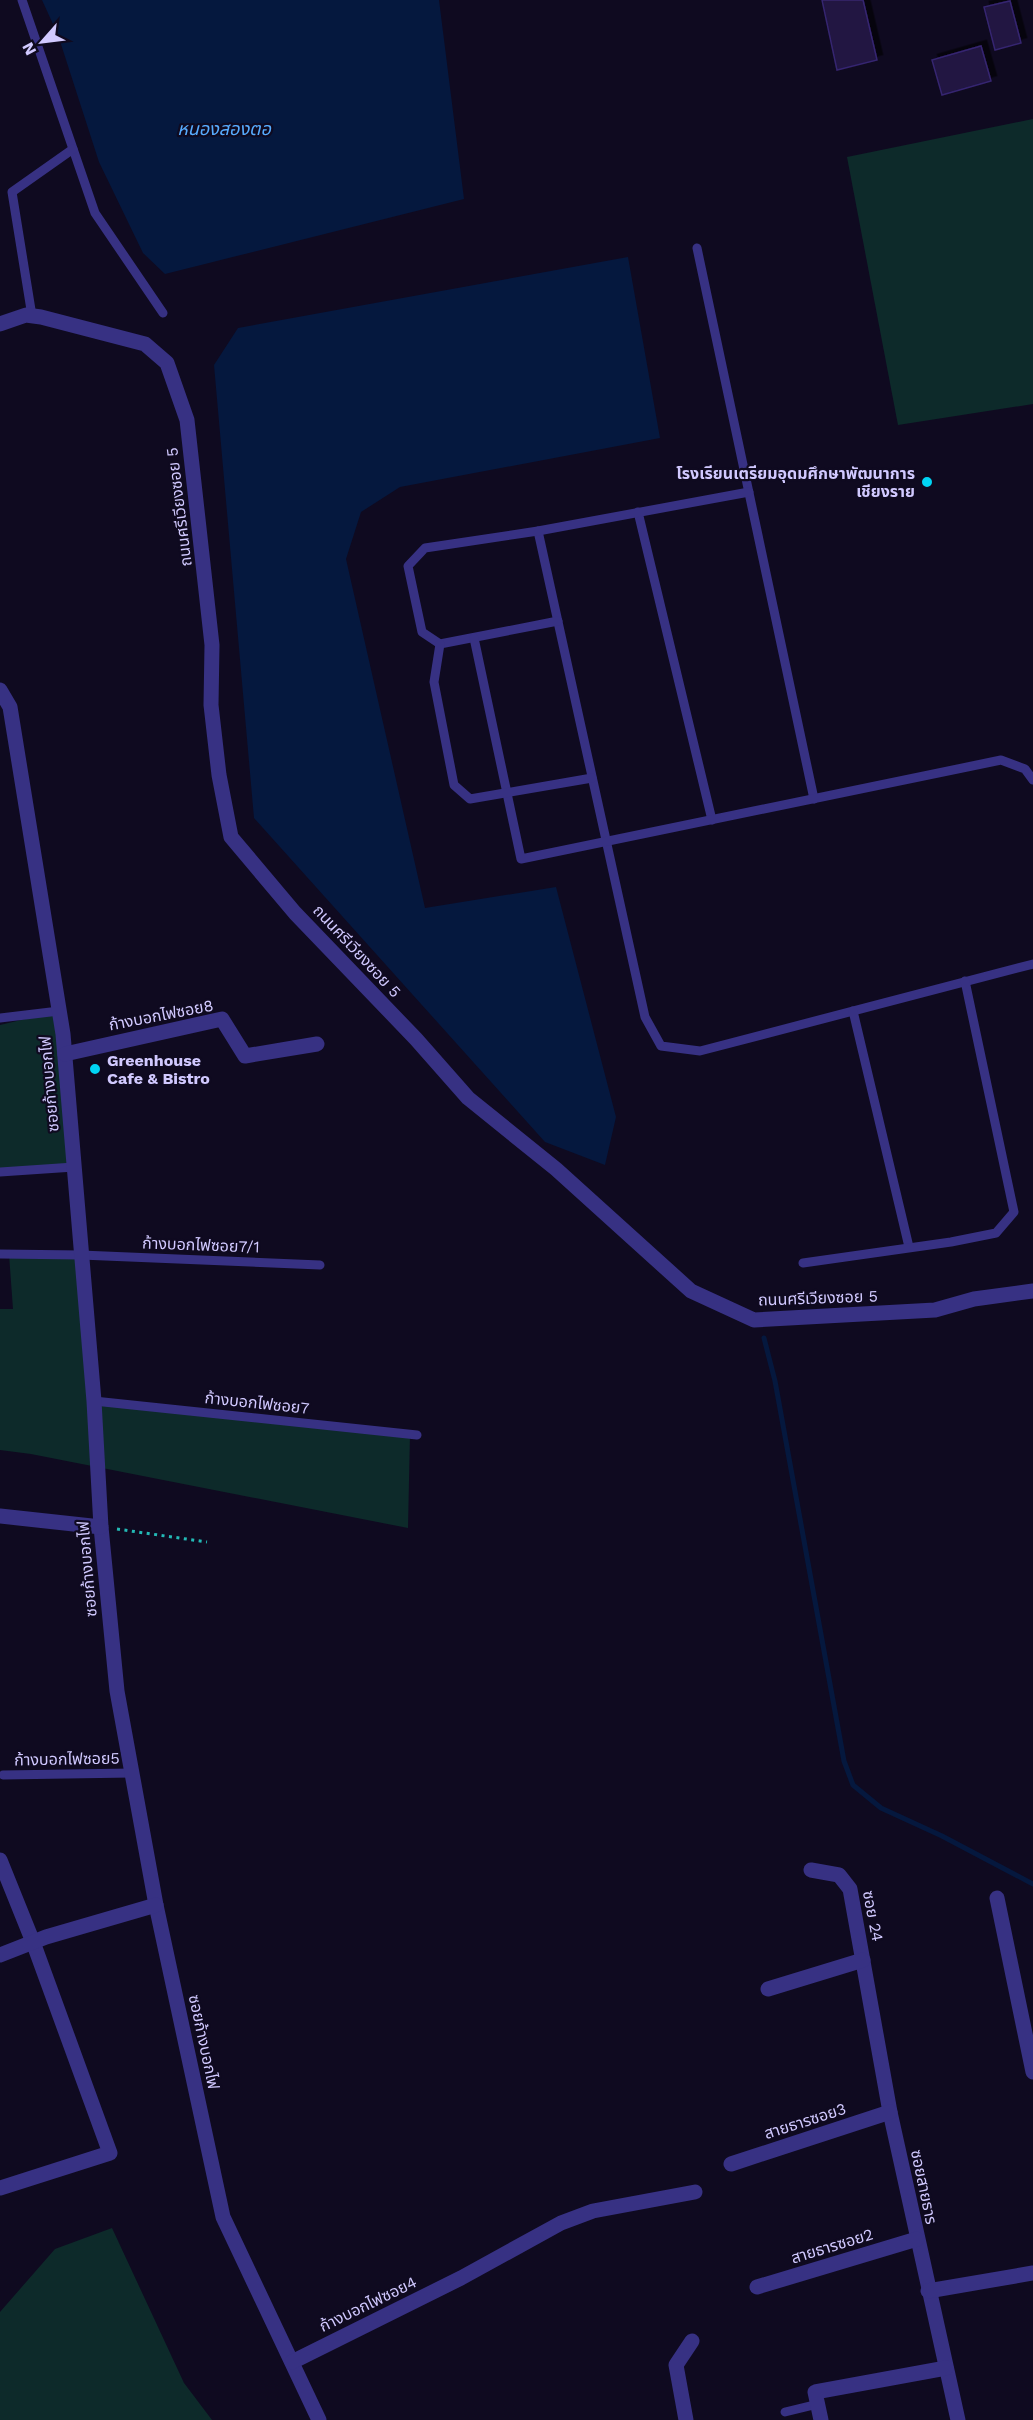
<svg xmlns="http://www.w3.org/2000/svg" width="1033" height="2420" viewBox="0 0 1033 2420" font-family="'Work Sans','Noto Sans Thai',sans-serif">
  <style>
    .green { fill: #0d2a2a }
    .water { fill: #05183e }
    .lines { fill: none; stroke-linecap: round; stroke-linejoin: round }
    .stream { stroke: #05183e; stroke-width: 5 }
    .building { fill: #201542; stroke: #362570; stroke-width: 1.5; filter: url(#shadow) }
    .path { stroke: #23b9b5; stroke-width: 3; stroke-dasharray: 3 4.5; stroke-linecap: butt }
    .service { stroke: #373183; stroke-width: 9 }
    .minor { stroke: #373183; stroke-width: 15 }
    .poi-dot { fill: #00d4f4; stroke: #0f0a20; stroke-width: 2 }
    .labels { text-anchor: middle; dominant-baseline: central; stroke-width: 4.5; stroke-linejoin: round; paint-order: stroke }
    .poi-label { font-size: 16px; font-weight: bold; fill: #d1c9ff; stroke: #0f0a20; text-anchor: end }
    .street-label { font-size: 16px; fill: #d1c9ff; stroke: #0f0a20 }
    .water-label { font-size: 18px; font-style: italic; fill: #57acff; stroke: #0f0a20 }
  </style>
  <defs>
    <filter id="shadow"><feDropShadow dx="5.5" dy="-5.5" stdDeviation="0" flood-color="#0009"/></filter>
  </defs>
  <rect width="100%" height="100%" fill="#0f0a20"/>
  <g class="green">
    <path d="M1033 119V404L898 425 847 157Z"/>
    <path d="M59 1011 74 1167 0 1174V1025Z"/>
    <path d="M9 1254 81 1255 94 1401 410 1434 408 1528 31 1454 0 1450V1309H13Z"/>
    <path d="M112 2228 184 2383 212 2420H0V2312L55 2249Z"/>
  </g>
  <g class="water">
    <path d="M42 0H439L464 199 165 274 143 253 99 162 58 35Z"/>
    <path d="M628 257 660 438 400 487 361 512 346 559 425 908 556 887 616 1117 605 1165 545 1142 254 818 214 365 238 328Z"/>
  </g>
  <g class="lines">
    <path class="stream" d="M764 1338 775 1381 844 1761 853 1785 881 1808 942 1836 1033 1884"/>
  </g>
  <g class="building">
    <path d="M822 0H863L877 60 837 70Z"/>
    <path d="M1010 1 1021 43 995 50 984 7Z"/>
    <path d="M981 46 991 81 942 95 932 60Z"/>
  </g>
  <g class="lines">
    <path class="path" d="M117 1529 207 1542"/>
    <g class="service">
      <path d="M22 0 95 213 163 313"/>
      <path d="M697 248 814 799"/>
      <path d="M32 316 12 192 73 149"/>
      <path d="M638 512 712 820"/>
      <path d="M538 531 645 1017 661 1046 700 1051 1033 964"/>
      <path d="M558 621 440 644 422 632 408 566 425 548 538 531 749 492"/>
      <path d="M474 638 521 859 1001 760 1025 769 1033 780"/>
      <path d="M440 644 434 682 454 785 470 799 592 778"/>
      <path d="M853 1011 909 1247"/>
      <path d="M0 1018 59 1011"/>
      <path d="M0 1172 74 1167"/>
      <path d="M0 1254 81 1255 320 1265"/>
      <path d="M803 1263 951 1242 996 1233 1014 1212 965 981"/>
      <path d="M94 1401 417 1435"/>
      <path d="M3 1775 132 1773"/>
      <path d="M785 2412 818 2404"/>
    </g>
    <g class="minor">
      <path d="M0 324 26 315 41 317 145 344 167 363 187 420 212 645 211 705 219 775 231 837 295 913 416 1039 468 1098 556 1169 691 1291 754 1320 935 1310 974 1299 1033 1291"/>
      <path d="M0 690 10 707 63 1034 94 1401 101 1527 117 1691 156 1905 223 2217 319 2420"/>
      <path d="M65 1054 222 1019 245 1056 317 1044"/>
      <path d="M0 1516 101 1527"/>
      <path d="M0 1860 33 1942 110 2153 0 2188"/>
      <path d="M811 1870 839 1875 850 1889 890 2112 958 2420"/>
      <path d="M997 1898 1033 2072"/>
      <path d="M0 1955 46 1937 156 1905"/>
      <path d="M768 1989 863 1960"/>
      <path d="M731 2164 890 2112"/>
      <path d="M757 2287 917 2239"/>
      <path d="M928 2291 1033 2273"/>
      <path d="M292 2362 461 2278 561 2223 593 2211 695 2192"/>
      <path d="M686 2420 676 2365 692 2341"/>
      <path d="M821 2420 815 2392 946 2368"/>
    </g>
  </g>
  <g class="poi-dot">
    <circle cx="927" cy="482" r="6"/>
    <circle cx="95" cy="1069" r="6"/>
  </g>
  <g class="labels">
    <g class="poi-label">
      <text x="915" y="473">โรงเรียนเตรียมอุดมศึกษาพัฒนาการ<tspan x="915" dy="18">เชียงราย</tspan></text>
      <text x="107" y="1060" text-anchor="start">Greenhouse<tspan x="107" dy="18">Cafe &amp; Bistro</tspan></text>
    </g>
    <g class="street-label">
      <text transform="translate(179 507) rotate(-97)">ถนนศรีเวียงซอย 5</text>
      <text transform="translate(357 951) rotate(47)">ถนนศรีเวียงซอย 5</text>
      <text transform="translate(161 1015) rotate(-11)">ก้างบอกไฟซอย8</text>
      <text transform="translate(49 1084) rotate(-95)">ซอยก้างบอกไฟ</text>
      <text transform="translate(201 1245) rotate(2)">ก้างบอกไฟซอย7/1</text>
      <text transform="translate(818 1298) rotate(-2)">ถนนศรีเวียงซอย 5</text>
      <text transform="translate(257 1403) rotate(6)">ก้างบอกไฟซอย7</text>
      <text transform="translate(87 1569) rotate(-95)">ซอยก้างบอกไฟ</text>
      <text transform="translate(67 1759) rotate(-1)">ก้างบอกไฟซอย5</text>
      <text transform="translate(873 1916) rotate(79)">ซอย 24</text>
      <text transform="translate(204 2042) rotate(78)">ซอยก้างบอกไฟ</text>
      <text transform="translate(805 2121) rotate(-18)">สายธารซอย3</text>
      <text transform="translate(924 2187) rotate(78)">ซอยสายธาร</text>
      <text transform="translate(832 2246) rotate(-17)">สายธารซอย2</text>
      <text transform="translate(368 2304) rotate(-26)">ก้างบอกไฟซอย4</text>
    </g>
    <g class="water-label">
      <text x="224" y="128">หนองสองตอ</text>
    </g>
  </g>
  <g transform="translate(42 42) rotate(242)" stroke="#0f0a20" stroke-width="4.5" paint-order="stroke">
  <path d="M0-4.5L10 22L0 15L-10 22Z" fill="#d1c9ff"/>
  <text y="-9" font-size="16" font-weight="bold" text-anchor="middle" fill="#d1c9ff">N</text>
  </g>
</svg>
